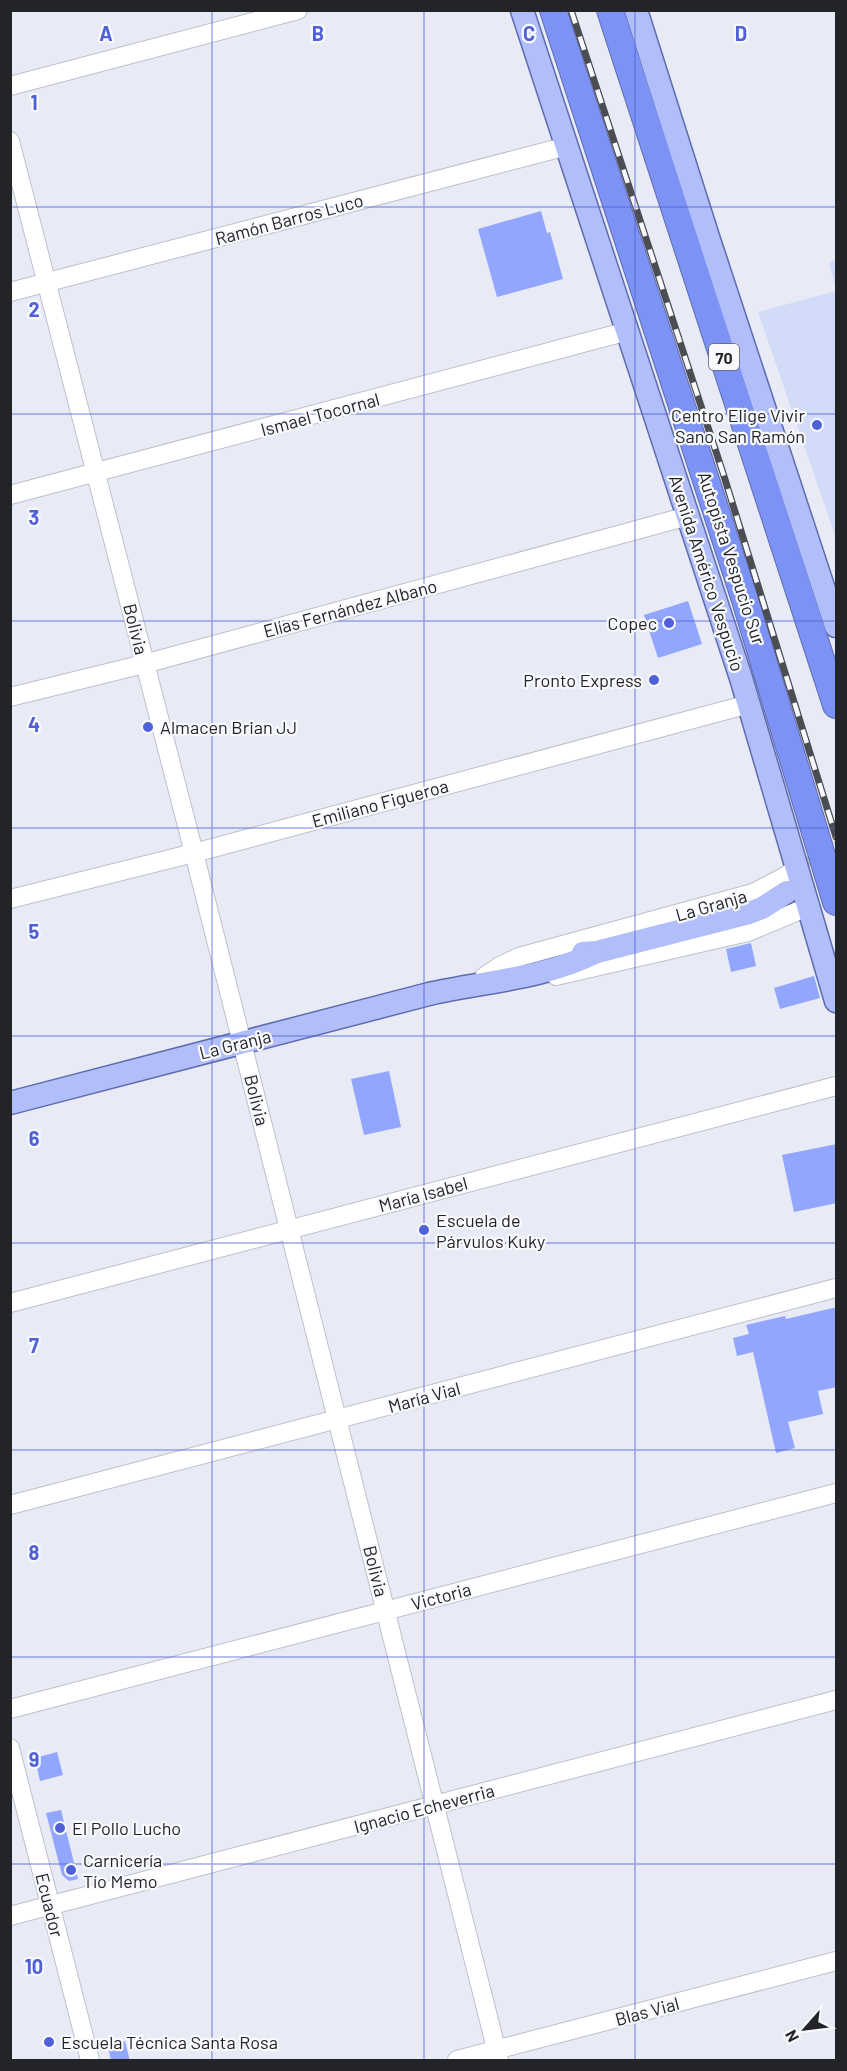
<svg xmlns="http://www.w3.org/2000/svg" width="847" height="2071" viewBox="0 0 847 2071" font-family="Barlow,sans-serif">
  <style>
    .green { fill: #d2dbf7 }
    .building { fill: #92a6fd }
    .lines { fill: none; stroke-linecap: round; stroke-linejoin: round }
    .major-tunnel { stroke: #c1c3cd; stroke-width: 22; stroke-dasharray: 22 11; stroke-linecap: butt }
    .minor-casing { stroke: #bdc0ca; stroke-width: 20 }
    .major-casing { stroke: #5e6cad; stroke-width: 25 }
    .highway-casing { stroke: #5e6cad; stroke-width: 28 }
    .minor { stroke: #fff; stroke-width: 18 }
    .major { stroke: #b1bef9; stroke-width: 22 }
    .highway { stroke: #7d92f5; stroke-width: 26 }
    .rail-casing { stroke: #4c4d53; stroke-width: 7 }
    .rail { stroke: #f8f9fd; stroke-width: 4.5; stroke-dasharray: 14; stroke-linecap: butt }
    .grid { fill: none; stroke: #5061d7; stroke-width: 1.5; stroke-opacity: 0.55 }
    .poi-dot { fill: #5061d7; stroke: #f8f9fd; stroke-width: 2 }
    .labels { text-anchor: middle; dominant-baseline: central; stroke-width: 4.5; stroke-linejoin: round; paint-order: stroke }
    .shield { fill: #f8f9fd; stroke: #636468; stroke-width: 1.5 }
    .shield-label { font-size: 16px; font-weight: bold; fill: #232428 }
    .street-label { font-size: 18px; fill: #232428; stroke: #f8f9fd }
    .poi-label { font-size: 18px; fill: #232428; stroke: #f8f9fd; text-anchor: start }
    .grid-label { font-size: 20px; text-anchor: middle; font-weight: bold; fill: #5061d7; stroke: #f8f9fd; stroke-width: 4.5; stroke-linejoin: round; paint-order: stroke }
  </style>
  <rect width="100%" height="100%" fill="#e8ebf6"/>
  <path class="green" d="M836 260V538L758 312 836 291 829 262Z"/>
  <g class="building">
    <path d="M541 211 547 233 550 232 563 279 497 297 478 229Z"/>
    <path d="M688 601 702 644 658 658 644 615Z"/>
    <path d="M751 943 756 966 731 972 726 949Z"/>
    <path d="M814 976 820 998 780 1009 774 988Z"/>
    <path d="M389 1071 401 1127 364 1135 351 1079Z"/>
    <path d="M837 1144V1203L794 1212 782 1155Z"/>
    <path d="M837 1307V1387L818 1391 823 1414 788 1422 795 1448 776 1453 753 1352 737 1356 733 1338 749 1334 746 1325 785 1316 786 1319Z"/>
    <path d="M57 1752 63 1775 40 1781 35 1758Z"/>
    <path d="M61 1810 78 1879 69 1881 62 1875 46 1813Z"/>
    <path d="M125 2041 130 2061H111L108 2046Z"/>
  </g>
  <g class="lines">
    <path class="major-tunnel" d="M788 891 836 844"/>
    <defs>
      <g id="minor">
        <path d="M10 86 298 10"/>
        <path d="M10 141 194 853 499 2060"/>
        <path d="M10 292 567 146"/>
        <path d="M10 495 628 331"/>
        <path d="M10 697 144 664 688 516"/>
        <path d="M10 899 194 853 749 704"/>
        <path d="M556 976 748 932 810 906"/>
        <path d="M484 977 500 966 519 957 753 893 784 877 798 866"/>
        <path d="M10 1303 836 1086"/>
        <path d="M10 1505 836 1288"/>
        <path d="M10 1709 836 1493"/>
        <path d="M10 1748 90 2060"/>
        <path d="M10 1916 836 1700"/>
        <path d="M457 2060 836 1961"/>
      </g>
      <g id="major">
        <path d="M522 10 741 678 836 1001"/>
        <path d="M636 10 709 240 836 626"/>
        <path d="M583 953 597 952 749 913 762 908 787 892"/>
        <path d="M10 1103 429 994C486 981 543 979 597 952"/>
      </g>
      <g id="highway">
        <path d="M553 10 745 600 836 902"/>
        <path d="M610 10 836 705"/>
      </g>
    </defs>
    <use href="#minor" class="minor-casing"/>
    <use href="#major" class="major-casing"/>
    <use href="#highway" class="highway-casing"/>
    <use href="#minor" class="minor"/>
    <use href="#major" class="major"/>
    <use href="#highway" class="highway"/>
    <defs>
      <path id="rail" d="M571 10 723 473 836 837"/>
    </defs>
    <use href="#rail" class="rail-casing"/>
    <use href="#rail" class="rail"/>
  </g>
  <path class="grid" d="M212 10V2060M424 10V2060M635 10V2060M10 207H836M10 414H836M10 621H836M10 828H836M10 1036H836M10 1243H836M10 1450H836M10 1657H836M10 1864H836"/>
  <g class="poi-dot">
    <circle cx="817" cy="425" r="6"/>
    <circle cx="669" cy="623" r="6"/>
    <circle cx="654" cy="680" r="6"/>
    <circle cx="148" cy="727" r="6"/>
    <circle cx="424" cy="1230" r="6"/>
    <circle cx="60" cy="1828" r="6"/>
    <circle cx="71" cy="1870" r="6"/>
    <circle cx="49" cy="2042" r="6"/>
  </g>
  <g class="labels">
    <rect class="shield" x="709" y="344" width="30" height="26" rx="4.5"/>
    <g class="shield-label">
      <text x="724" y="357">70</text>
    </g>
    <g class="street-label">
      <text transform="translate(289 219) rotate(-15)">Ramón Barros Luco</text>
      <text transform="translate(320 414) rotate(-15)">Ismael Tocornal</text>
      <text transform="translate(732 558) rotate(72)">Autopista Vespucio Sur</text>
      <text transform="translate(707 573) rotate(72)">Avenida Américo Vespucio</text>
      <text transform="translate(350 608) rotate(-15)">Elías Fernández Albano</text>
      <text transform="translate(136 629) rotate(76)">Bolivia</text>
      <text transform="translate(380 803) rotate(-15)">Emiliano Figueroa</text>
      <text transform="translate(711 905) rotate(-16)">La Granja</text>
      <text transform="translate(235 1044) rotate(-14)">La Granja</text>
      <text transform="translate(257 1100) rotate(76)">Bolivia</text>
      <text transform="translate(423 1194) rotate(-15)">María Isabel</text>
      <text transform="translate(424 1397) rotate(-15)">María Vial</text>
      <text transform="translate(376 1571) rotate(76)">Bolivia</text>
      <text transform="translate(441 1596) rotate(-15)">Victoria</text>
      <text transform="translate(424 1808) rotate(-15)">Ignacio Echeverria</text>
      <text transform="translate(50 1905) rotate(76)">Ecuador</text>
      <text transform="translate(647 2011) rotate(-15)">Blas Vial</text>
    </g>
    <g class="poi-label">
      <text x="805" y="415" text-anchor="end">Centro Elige Vivir<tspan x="805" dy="21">Sano San Ramón</tspan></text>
      <text x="657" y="623" text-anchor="end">Copec</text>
      <text x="642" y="680" text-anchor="end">Pronto Express</text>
      <text x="160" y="727">Almacen Brian JJ</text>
      <text x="436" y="1220">Escuela de<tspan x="436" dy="21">Párvulos Kuky</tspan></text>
      <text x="72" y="1828">El Pollo Lucho</text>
      <text x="83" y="1860">Carnicería<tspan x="83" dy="21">Tío Memo</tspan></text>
      <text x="61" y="2042">Escuela Técnica Santa Rosa</text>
    </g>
  </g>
  <g class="grid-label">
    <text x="106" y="41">A</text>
    <text x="318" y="41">B</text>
    <text x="529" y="41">C</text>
    <text x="741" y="41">D</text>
    <text x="34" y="110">1</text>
    <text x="34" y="317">2</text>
    <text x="34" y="525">3</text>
    <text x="34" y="732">4</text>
    <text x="34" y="939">5</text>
    <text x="34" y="1146">6</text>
    <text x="34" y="1353">7</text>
    <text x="34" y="1560">8</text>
    <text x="34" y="1767">9</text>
    <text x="34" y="1974">10</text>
  </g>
  <rect width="847" height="2071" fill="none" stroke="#232428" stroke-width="24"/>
  <g transform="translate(805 2029) rotate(242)" stroke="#f8f9fd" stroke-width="4.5" paint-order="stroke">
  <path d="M0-4.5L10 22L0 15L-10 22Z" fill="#232428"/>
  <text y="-9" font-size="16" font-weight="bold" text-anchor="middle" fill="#232428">N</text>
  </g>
</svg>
